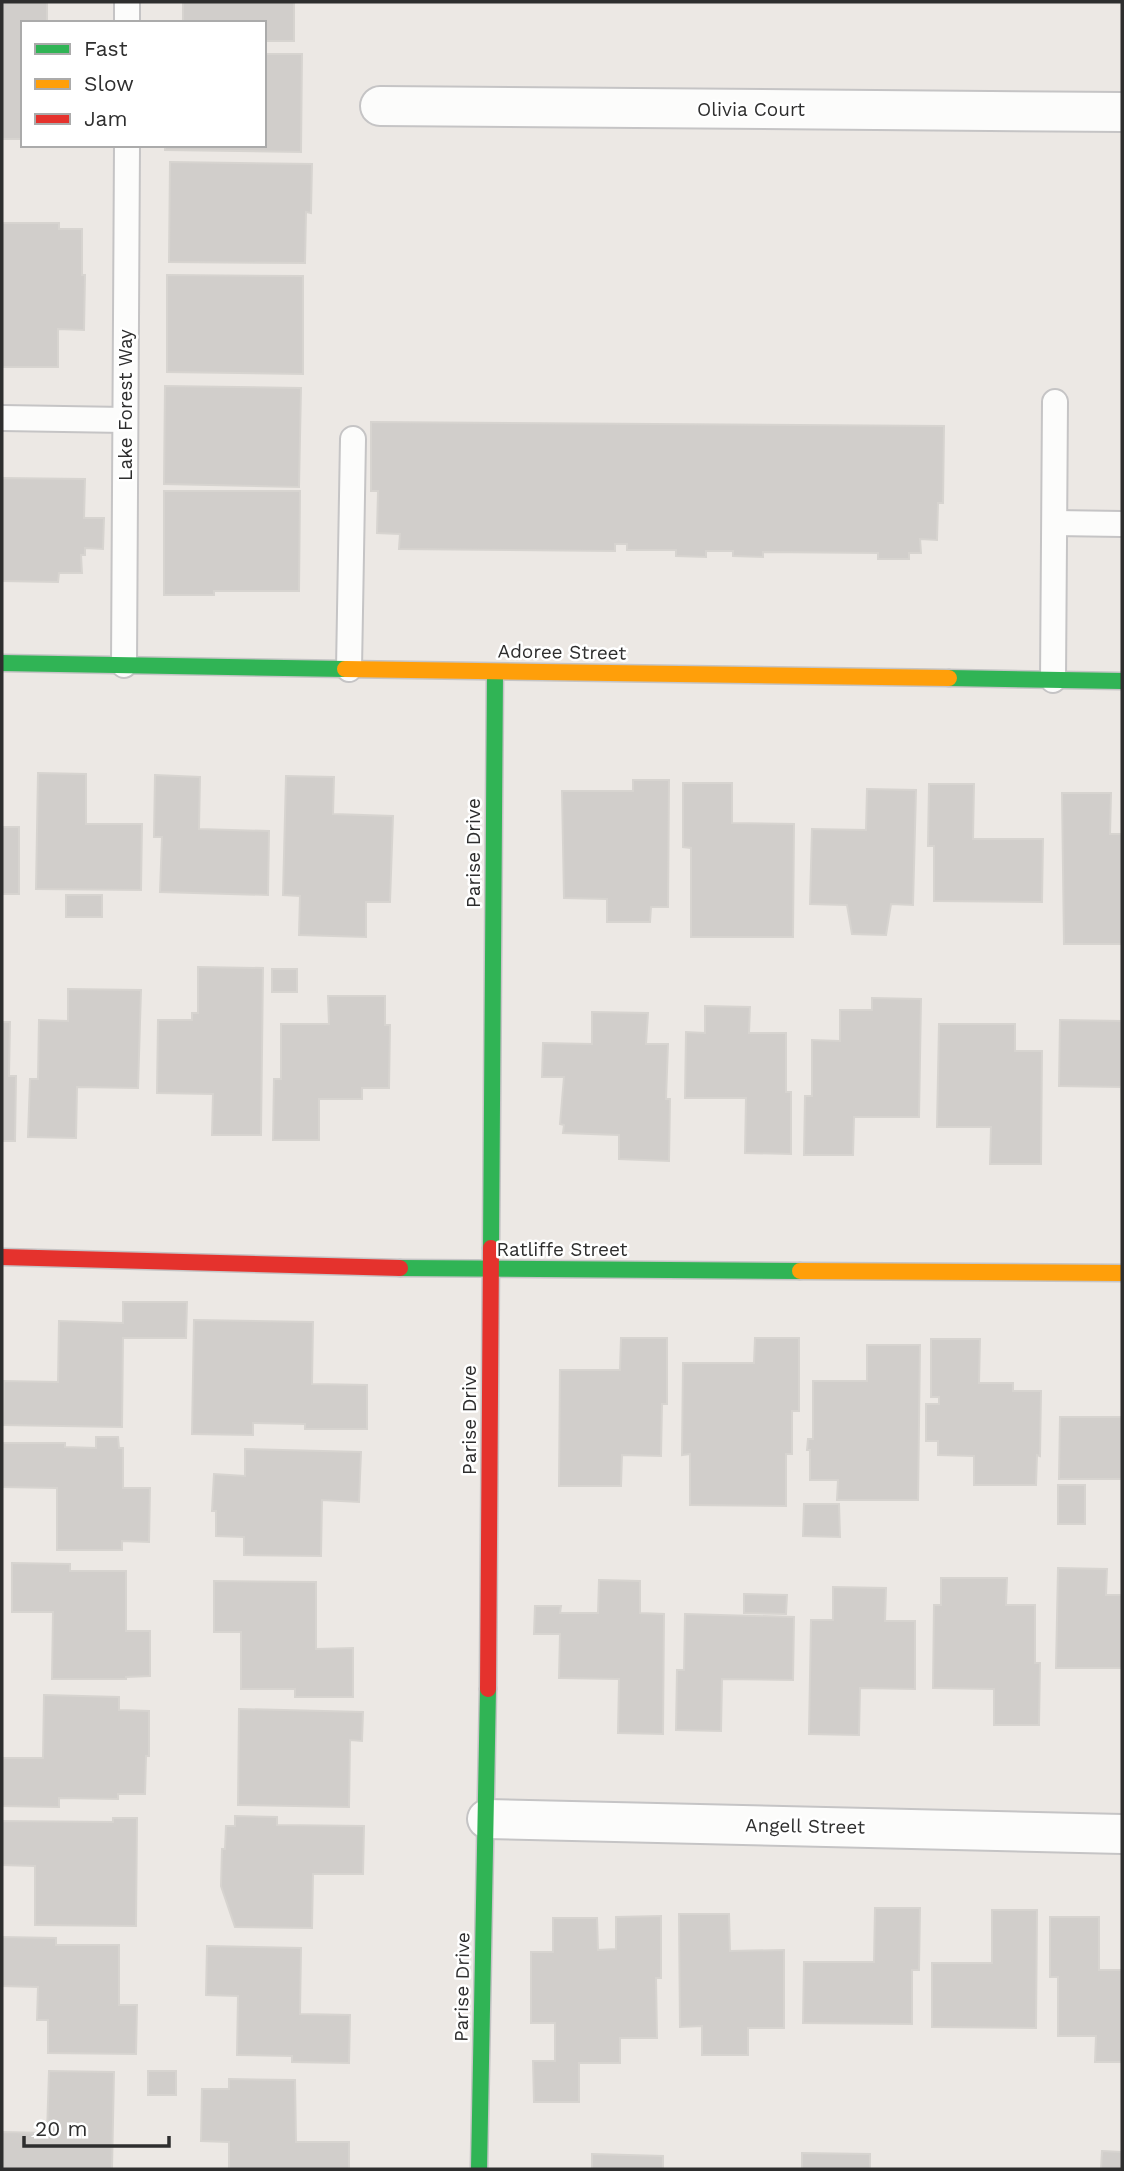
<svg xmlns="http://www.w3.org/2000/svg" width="1124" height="2171" viewBox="0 0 1124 2171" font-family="'Work Sans',sans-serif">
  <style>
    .building { fill: #d1cecb; stroke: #d7d4d0; stroke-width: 2 }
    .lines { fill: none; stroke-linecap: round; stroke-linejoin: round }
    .lane-casing { stroke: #c5c4c5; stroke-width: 28 }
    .street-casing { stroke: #c5c4c5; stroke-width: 42 }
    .fast-casing { stroke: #c5c4c5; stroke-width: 19 }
    .slow-casing { stroke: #c5c4c5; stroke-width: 19 }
    .jam-casing { stroke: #c5c4c5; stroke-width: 19 }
    .lane { stroke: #fcfcfb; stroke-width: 24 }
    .street { stroke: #fcfcfb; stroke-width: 38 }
    .fast { stroke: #30b455; stroke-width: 16 }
    .slow { stroke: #ff9f0a; stroke-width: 16 }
    .jam { stroke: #e5322d; stroke-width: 16 }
    .labels { text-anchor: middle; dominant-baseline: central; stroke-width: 5; stroke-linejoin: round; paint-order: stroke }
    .street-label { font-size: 19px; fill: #2e2e2e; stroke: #fff }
  </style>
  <rect width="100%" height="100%" fill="#ece8e4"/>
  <g class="building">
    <path d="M2 2H47V23H23V139H2Z"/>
    <path d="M183 2H294V41H264V23H183Z"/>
    <path d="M264 54H302L301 152 165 150V145H264Z"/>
    <path d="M170 162 312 164 311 213 306 212 305 263 169 262Z"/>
    <path d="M2 223H59V229H82V275H85L84 330 58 329V367H2Z"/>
    <path d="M167 275 303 276V374L167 372Z"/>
    <path d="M165 386 301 388 299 487 164 484Z"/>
    <path d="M371 422 944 426 943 503H938L937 540 920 539 921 553H909V559H878V553L763 552V557L733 556V551H706V557L676 556V550H627V544H615V551L399 549 400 534 377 533 378 491H371Z"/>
    <path d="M2 478 85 479 84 518H104L103 549 85 548V555H81L82 573H59L58 582 2 581Z"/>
    <path d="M164 491H300L299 591H214V595H164Z"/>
    <path d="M38 773 86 774V824H142L141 890 36 889Z"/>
    <path d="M155 775 200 777 199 829 269 831 268 895 160 892 162 837H154Z"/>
    <path d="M286 776 334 777 333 814 393 816 390 902H366V937L299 935 300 896 283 895Z"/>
    <path d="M633 780H669L668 907H651L650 922H607V899L564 898 562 791H633Z"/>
    <path d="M683 783H732V823L794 824 793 937H691V848L683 847Z"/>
    <path d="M929 784H974L973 839H1043L1042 902 934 901V846H928Z"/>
    <path d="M867 789 916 790 913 905 891 904 886 935 852 934 847 905 810 904 812 829 866 830Z"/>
    <path d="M1062 793H1111L1110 834H1122V944H1064Z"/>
    <path d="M2 827H19V894H2V905Z"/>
    <rect x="66" y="895" width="36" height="22"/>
    <path d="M198 967 263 968 261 1135H212L213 1094 157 1093 158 1020H192V1013H198Z"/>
    <rect x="272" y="969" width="25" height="23"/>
    <path d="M68 989 141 990 138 1088 77 1087 76 1138 28 1137 30 1079H38L39 1020 68 1021Z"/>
    <path d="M328 996H385V1025H390L389 1088H362V1099H319V1140H273L274 1079H281V1024H329Z"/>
    <path d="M872 998 921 999 919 1117H854L853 1155H804L805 1096H812V1040L840 1041V1010H872Z"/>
    <path d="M705 1006 750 1007 749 1033H786V1092H791V1154L745 1153 746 1098H685L686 1032 705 1033Z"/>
    <path d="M592 1012 648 1013 646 1044H668L666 1099H670L669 1161 619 1159V1135L563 1133 564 1125 560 1124 564 1077H542L543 1043 592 1044Z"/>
    <path d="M1060 1020 1122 1021V1141L1121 1087 1059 1086Z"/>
    <path d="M2 1022H10L9 1076H16L15 1141H2Z"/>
    <path d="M939 1024H1015V1051H1042L1041 1164H990L991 1127H937Z"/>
    <path d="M123 1302H187L186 1338H123L122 1427 3 1425 4 1381 58 1382 59 1321 123 1323Z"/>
    <path d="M194 1320 313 1322 312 1384 367 1385V1429H305V1424L253 1423V1435L192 1434Z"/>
    <path d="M621 1338H667V1404H662L661 1456 622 1455 621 1486H559L560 1370H620Z"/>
    <path d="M755 1338H799V1411H792V1454H786V1506L690 1505V1454L682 1455 683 1363H754Z"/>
    <path d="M931 1339H980L979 1383H1013V1391H1041L1040 1456 1037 1455 1036 1485H974V1456L938 1455V1441H926V1404H939V1397H931Z"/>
    <path d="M867 1345H920L918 1500H837L838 1480H810V1450H807L808 1439H813V1381H867Z"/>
    <path d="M1060 1417H1122V1479H1059Z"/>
    <path d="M96 1437H118L119 1448H123V1488H150L149 1542 122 1541V1550H57V1488L3 1487V1443H65V1447L96 1448Z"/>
    <path d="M245 1449 361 1452 359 1502 322 1500 321 1556 244 1555V1537L216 1536V1511H212L214 1474 245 1476Z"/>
    <rect x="1058" y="1485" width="27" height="39"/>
    <path d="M804 1504H839L840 1537 803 1536Z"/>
    <path d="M12 1563 70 1564V1571H126V1631H150V1676L126 1677V1679H52L53 1612H12Z"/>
    <path d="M1058 1568 1107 1569 1106 1595H1122V1668H1056Z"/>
    <path d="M941 1578H1007L1006 1605H1035V1663H1040L1039 1725H994V1689L933 1688 934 1605H941Z"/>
    <path d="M599 1580 640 1581V1613L664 1614 663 1734 618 1733 619 1679 559 1678 560 1634H534L535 1606H561L560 1613H598Z"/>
    <path d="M214 1581 316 1582V1649L353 1648V1697H295V1689H241V1632H214Z"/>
    <path d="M833 1587 886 1588 885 1621H915V1689L860 1688 859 1735 809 1734 811 1620H833Z"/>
    <path d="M744 1594 787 1595 786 1614 744 1613Z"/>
    <path d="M685 1614 794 1617 793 1680 722 1679 721 1731 676 1730 677 1670H684Z"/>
    <path d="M44 1695 119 1697V1710L149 1711V1756H146L145 1794H118V1799L59 1798V1807L2 1806 3 1758H43Z"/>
    <path d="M239 1709 363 1712 362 1741 350 1740 349 1807 238 1805Z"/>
    <path d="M235 1816 277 1817V1825L364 1826 363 1874H313L312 1928 235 1927 221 1886 222 1849H225L226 1826H235Z"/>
    <path d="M113 1818H137L136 1926 35 1925V1866L2 1865V1821L113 1822Z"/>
    <path d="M875 1908H920L919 1970H912V2024L803 2023 804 1962H874Z"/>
    <path d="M992 1910H1037L1036 2028 932 2027V1963H992Z"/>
    <path d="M679 1914H729L730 1951 784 1950V2028H748V2055H702V2026L680 2027Z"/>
    <path d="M661 1916V1978H656L657 2038H620V2063H579V2102H534L533 2061H555V2023H531V1952H553V1918H597L598 1950 616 1949V1917Z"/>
    <path d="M1050 1917H1099V1970H1122V2062H1095L1096 2036H1058V1977H1050Z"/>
    <path d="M2 1937 56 1938V1945H119V2005H137L136 2054 48 2053V2020H37L38 1987 2 1986Z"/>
    <path d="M207 1946 301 1948 300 2014 350 2015 349 2063 292 2062V2056L237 2055 238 1996 206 1995Z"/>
    <path d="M49 2071 114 2072 112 2169H2V2132L47 2133Z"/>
    <rect x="148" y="2071" width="28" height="24"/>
    <path d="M229 2079 295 2080 296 2142H349V2169H229V2142L201 2141 202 2089H229Z"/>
    <path d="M1102 2151 1122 2152V2169H1101Z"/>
    <path d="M802 2153 870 2154V2169H802Z"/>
    <path d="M592 2154 663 2156V2169H592Z"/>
  </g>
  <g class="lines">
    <defs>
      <g id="lane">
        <path d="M127 23V2"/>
        <path d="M2 418 125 420"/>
        <path d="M1055 523 1122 524"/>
        <path d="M124 665 127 145"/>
        <path d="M349 669 353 439"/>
        <path d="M1053 680 1055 402"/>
      </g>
      <g id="street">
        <path d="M380 106 1122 112"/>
        <path d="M487 1819 1122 1834"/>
      </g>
      <g id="fast">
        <path d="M2 663 345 669"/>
        <path d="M949 678 1122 681"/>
        <path d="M491 1248 495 672"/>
        <path d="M400 1268 800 1271"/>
        <path d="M479 2169 488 1689"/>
      </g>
      <g id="slow">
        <path d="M345 669 949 678"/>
        <path d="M800 1271 1122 1273"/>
      </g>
      <g id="jam">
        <path d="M2 1257 400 1268"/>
        <path d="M488 1689 491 1248"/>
      </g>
    </defs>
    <use href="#lane" class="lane-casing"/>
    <use href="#street" class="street-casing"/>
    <use href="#fast" class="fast-casing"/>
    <use href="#slow" class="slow-casing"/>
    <use href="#jam" class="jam-casing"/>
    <use href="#lane" class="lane"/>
    <use href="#street" class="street"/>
    <use href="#fast" class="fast"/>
    <use href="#slow" class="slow"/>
    <use href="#jam" class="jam"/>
  </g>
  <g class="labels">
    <g class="street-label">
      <text x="751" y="109">Olivia Court</text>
      <text transform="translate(125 405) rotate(-90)">Lake Forest Way</text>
      <text transform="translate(562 652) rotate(1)">Adoree Street</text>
      <text transform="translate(473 853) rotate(-90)">Parise Drive</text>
      <text x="562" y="1249">Ratliffe Street</text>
      <text transform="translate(469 1420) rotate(-90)">Parise Drive</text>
      <text transform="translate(805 1826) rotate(1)">Angell Street</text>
      <text transform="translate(462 1987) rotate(-89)">Parise Drive</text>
    </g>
  </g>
  <rect width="1124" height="2171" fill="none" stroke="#2e2e2e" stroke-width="7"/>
  <rect x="21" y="21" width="245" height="126" fill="#ffffff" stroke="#ababab" stroke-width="2"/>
  <rect x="35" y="44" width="35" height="10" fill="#30b455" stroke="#ababab" stroke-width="2"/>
  <text x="84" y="56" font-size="21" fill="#2e2e2e">Fast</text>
  <rect x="35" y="79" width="35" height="10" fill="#ff9f0a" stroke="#ababab" stroke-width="2"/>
  <text x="84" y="91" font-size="21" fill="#2e2e2e">Slow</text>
  <rect x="35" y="114" width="35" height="10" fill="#e5322d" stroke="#ababab" stroke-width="2"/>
  <text x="84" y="126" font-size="21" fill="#2e2e2e">Jam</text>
  <path d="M24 2136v10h145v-10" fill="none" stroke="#2e2e2e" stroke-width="3.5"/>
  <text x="35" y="2136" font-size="21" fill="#2e2e2e" stroke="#ffffff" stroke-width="5" paint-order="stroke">20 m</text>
</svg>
